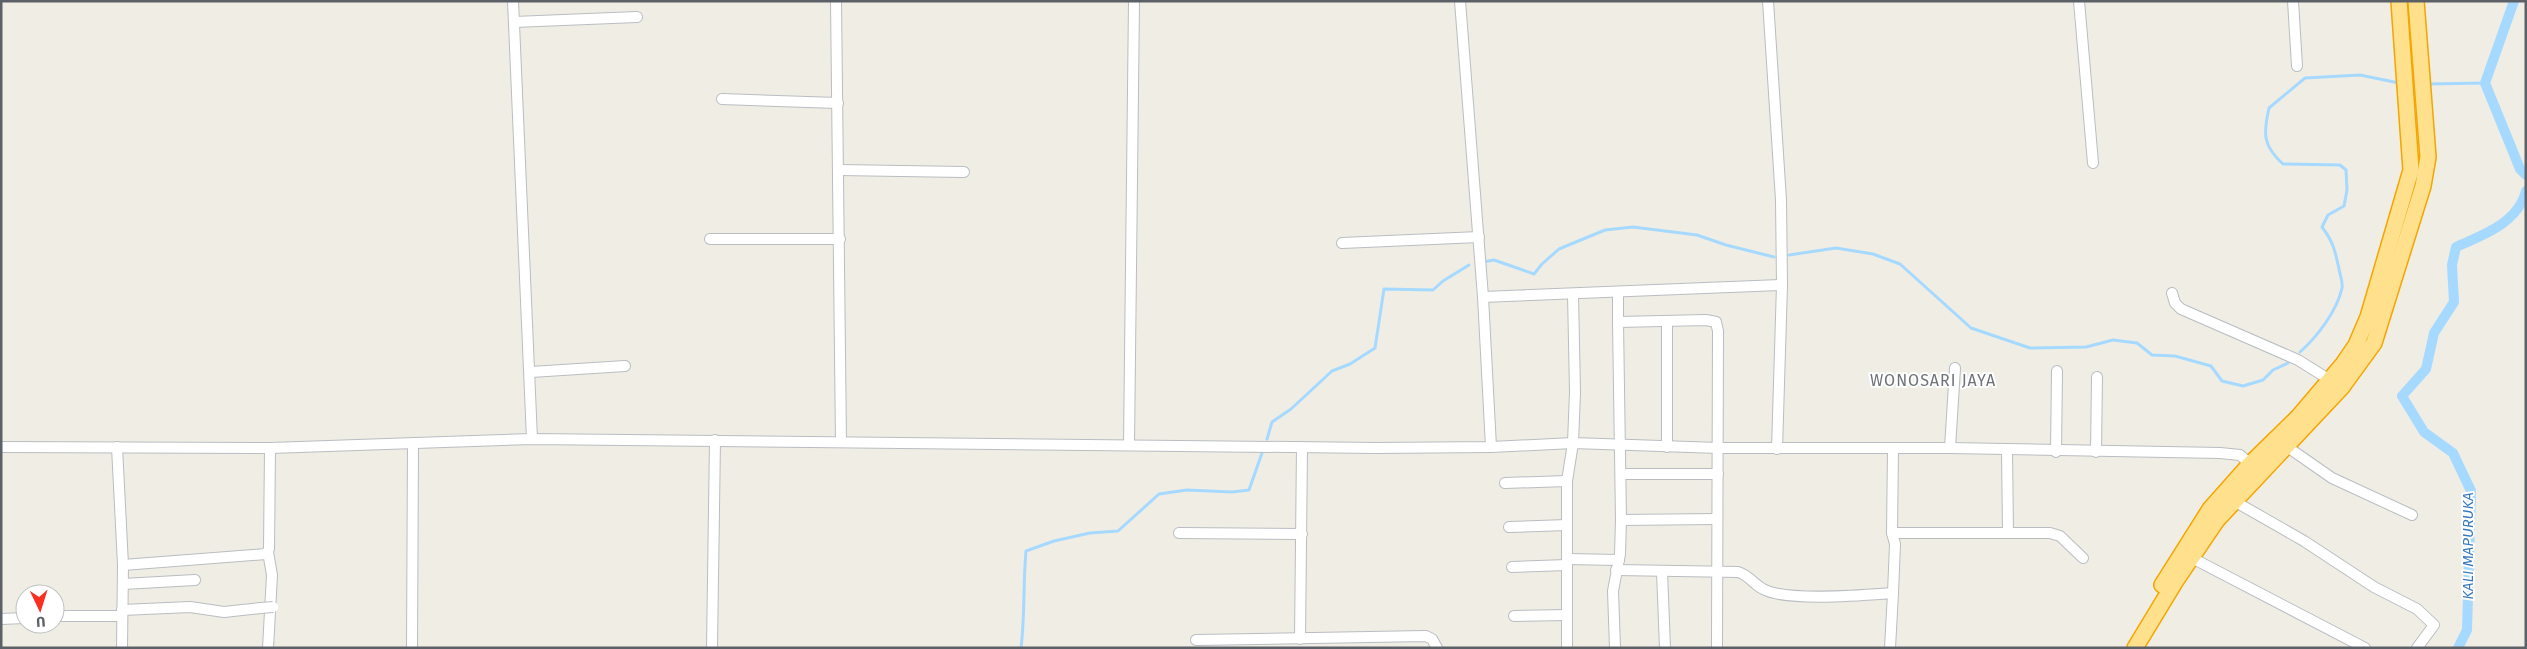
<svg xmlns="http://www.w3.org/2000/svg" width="2527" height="649" viewBox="0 0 2527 649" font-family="'Fira Sans',sans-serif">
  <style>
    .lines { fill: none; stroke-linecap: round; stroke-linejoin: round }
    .stream { stroke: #a6d9ff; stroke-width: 3 }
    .canal { stroke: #a6d9ff; stroke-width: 10 }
    .minor-casing { stroke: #b9bdc2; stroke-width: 12 }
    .highway-casing { stroke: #f5a500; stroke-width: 18 }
    .minor { stroke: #fff; stroke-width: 10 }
    .highway { stroke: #ffe18d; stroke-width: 15 }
    .minor-bridge-casing { stroke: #b9bdc2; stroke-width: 12; stroke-linecap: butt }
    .minor-bridge { stroke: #fff; stroke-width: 10 }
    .labels { text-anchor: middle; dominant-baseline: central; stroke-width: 4; stroke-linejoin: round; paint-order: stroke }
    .water-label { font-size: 15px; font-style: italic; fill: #3779bd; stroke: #fff }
    .quarter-label { font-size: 16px; letter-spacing: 1px; fill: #6d7379; stroke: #fff }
  </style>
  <rect width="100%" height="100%" fill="#f0eee4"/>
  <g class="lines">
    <g class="stream">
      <path d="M2428 84 2485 83"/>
      <path d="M1789 255 1836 248 1873 254 1900 264 1971 328 2030 348 2086 347 2113 340 2137 343 2152 355 2175 356 2211 366 2222 381 2243 386 2263 380 2273 370 2288 363"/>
      <path d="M1483 262 1494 260 1534 274 1542 264 1559 249 1605 230 1633 227 1697 235 1726 245 1774 257"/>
      <path d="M2300 352C2317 337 2337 311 2342 288 2343 282 2340 275 2339 269 2335 251 2334 243 2322 227L2328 215 2344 206 2347 190 2346 170 2340 165 2283 164C2263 146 2263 134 2269 108L2305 78 2360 75 2399 83"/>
      <path d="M1267 439 1272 422 1291 409 1332 371 1350 364 1375 348 1384 289 1433 290 1443 281 1469 265"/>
      <path d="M1021 648C1025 615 1023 584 1026 551L1054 541 1090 533 1118 531 1159 494 1187 490 1232 492 1249 490 1262 453"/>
    </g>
    <g class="canal">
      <path d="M2514 1 2485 83 2520 169 2526 175"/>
      <path d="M2458 648 2467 630 2471 491 2453 453 2424 432 2402 396 2426 369 2434 333 2454 302 2452 265 2456 247C2483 235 2518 223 2526 191"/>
    </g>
    <defs>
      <g id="minor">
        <path d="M513 1 532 439"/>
        <path d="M836 1 841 442"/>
        <path d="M1460 1 1483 297 1491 447"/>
        <path d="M1768 1 1781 200 1782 285 1777 449"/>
        <path d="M2079 1 2093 163"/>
        <path d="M2293 1 2297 66"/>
        <path d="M514 22 637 17"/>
        <path d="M722 99 838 103"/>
        <path d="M839 170 964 172"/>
        <path d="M710 239H840"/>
        <path d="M1342 243 1479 237"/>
        <path d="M2172 293 2175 303 2181 309 2298 360 2330 380"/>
        <path d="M1483 297 1782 285"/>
        <path d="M1667 321V447"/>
        <path d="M1618 322V292"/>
        <path d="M531 372 625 366"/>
        <path d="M1129 444 1134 1"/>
        <path d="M2286 446 2332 478 2412 515"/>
        <path d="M1 447 270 448 532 439 1376 448 1491 447 1573 443 1719 448H1950L2220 453 2240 455 2250 464"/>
        <path d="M117 447 123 565 122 648"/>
        <path d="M1950 448 1955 368"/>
        <path d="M2007 451 2008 532"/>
        <path d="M2056 452 2057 371"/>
        <path d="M2096 452 2097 377"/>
        <path d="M1621 474H1718"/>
        <path d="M1505 483 1567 481"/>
        <path d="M2234 501 2304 541 2374 587 2417 609 2434 625 2417 648"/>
        <path d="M1621 520 1716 519"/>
        <path d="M1509 527 1567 525"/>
        <path d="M1179 533 1302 534"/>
        <path d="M1892 533 1893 449"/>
        <path d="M268 552 272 575 268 648"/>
        <path d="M2192 558 2365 648"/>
        <path d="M1567 559 1619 560"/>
        <path d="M123 565 266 554 269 549 270 448"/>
        <path d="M1512 567 1567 565"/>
        <path d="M1616 570 1738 572C1749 575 1753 584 1763 589 1786 602 1865 595 1893 593L1890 648"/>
        <path d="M1662 571 1665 648"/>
        <path d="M123 584 195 580"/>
        <path d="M1893 593 1895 544 1892 533H2050L2060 536 2083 558"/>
        <path d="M122 610 190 607 224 612 261 608"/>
        <path d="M55 616H122"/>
        <path d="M1514 616 1567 615"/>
        <path d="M1 619 25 618"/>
        <path d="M1300 639 1302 447"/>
        <path d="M1196 640 1426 636 1432 639 1437 648"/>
        <path d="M412 648 413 444"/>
        <path d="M712 648 715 440"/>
        <path d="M1567 648V481L1573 443 1575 392 1573 294"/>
        <path d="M1615 648 1613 591 1620 554 1621 520 1618 322 1706 320 1716 322 1718 331 1717 648"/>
      </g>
      <g id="highway">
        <path d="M2162 585 2210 509 2250 464 2298 417 2343 364 2356 345 2368 317 2411 170 2399 1"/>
        <path d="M2135 648 2175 582 2217 520 2342 387 2374 343 2423 186 2428 157 2416 1"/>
      </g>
    </defs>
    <use href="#minor" class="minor-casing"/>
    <use href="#highway" class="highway-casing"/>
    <use href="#minor" class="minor"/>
    <use href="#highway" class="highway"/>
    <defs>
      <path id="minor-bridge" d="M261 608 273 607"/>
    </defs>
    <use href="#minor-bridge" class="minor-bridge-casing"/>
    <use href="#minor-bridge" class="minor-bridge"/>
  </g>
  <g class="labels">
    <g class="water-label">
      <text transform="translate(2468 546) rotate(-90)">KALI MAPURUKA</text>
    </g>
    <g class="quarter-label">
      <text x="1933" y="380">WONOSARI JAYA</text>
    </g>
  </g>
  <rect width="2527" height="649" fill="none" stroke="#5c6167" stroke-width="5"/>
  <g transform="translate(40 609) rotate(176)"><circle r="24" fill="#ffffff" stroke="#bec0c2"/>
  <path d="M0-4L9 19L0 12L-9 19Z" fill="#fb2e1f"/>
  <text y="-8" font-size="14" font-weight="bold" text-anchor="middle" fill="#5c6167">U</text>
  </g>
</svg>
